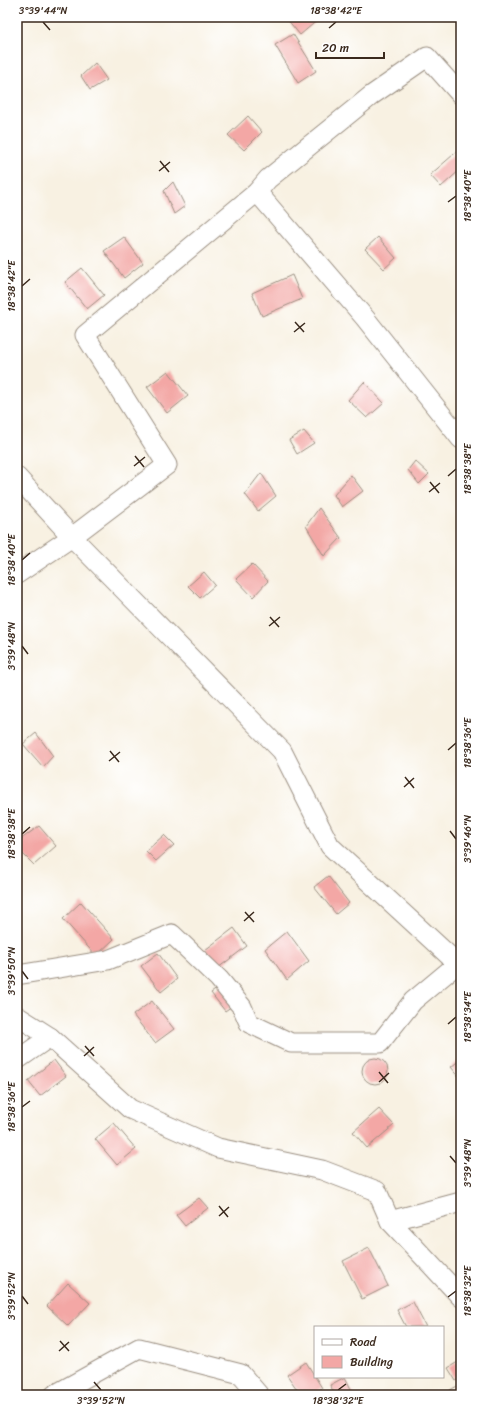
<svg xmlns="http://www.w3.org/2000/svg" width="478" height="1412" viewBox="0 0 478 1412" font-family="Sriracha,sans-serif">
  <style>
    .building { fill: #f3a7a5 }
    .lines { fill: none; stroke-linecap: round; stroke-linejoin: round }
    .street-casing { stroke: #9a8e80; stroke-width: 21 }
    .street { stroke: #fff; stroke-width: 19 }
    .ticks { fill: none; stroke: #3b2a1e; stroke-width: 1.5 }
    .neatline { fill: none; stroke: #3b2a1e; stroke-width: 1.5 }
    .ticks-label { font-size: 10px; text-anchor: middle; fill: #3b2a1e }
  </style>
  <rect width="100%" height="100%" fill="#fff"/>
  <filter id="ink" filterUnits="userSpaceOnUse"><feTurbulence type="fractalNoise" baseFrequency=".025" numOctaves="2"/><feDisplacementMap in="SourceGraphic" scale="8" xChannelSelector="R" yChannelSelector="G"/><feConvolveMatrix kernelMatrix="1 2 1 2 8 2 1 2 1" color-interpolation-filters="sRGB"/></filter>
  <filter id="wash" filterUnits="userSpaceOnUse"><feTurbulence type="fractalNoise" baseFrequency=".012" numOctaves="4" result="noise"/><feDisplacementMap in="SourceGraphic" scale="16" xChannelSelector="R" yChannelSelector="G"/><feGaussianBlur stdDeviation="0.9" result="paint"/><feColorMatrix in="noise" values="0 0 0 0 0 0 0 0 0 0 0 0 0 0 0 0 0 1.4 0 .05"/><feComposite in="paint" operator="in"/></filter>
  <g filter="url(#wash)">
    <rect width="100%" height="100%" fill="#f8f1e2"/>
    <g id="blocks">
      <g class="building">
        <path d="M289 17H319L320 18 300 35 287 19Z"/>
        <path d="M293 34 316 71 298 83 275 45Z"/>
        <path d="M95 63 107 80 90 90 81 76Z"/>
        <path d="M248 116 262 132 244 150 228 135Z"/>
        <path d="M461 148V169L441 187 430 175Z"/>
        <path d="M173 182 185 206 174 214 164 191Z"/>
        <path d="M124 237 143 263 124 278 104 251Z"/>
        <path d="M378 237 396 258 384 269 365 249Z"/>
        <path d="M82 268 104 295 87 309 65 282Z"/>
        <path d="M292 275 302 299 262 316 252 293Z"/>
        <path d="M168 371 188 396 167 413 147 387Z"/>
        <path d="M364 382 384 403 367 418 348 400Z"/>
        <path d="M304 431 314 443 297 454 289 440Z"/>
        <path d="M415 461 429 474 419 484 408 470Z"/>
        <path d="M261 473 276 496 258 511 245 494Z"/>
        <path d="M351 475 363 491 342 507 334 495Z"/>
        <path d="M319 508 341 538 324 556 306 526Z"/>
        <path d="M252 564 268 581 253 597 236 579Z"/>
        <path d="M204 572 215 585 200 598 188 586Z"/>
        <path d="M36 733 53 756 43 767 23 744Z"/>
        <path d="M39 826 56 846 34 865 17 848V842Z"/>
        <path d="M164 835 174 845 156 861 146 851Z"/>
        <path d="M328 876 349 903 336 914 314 887Z"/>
        <path d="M81 902 114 939 96 956 63 919Z"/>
        <path d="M234 928 247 946 218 968 205 950Z"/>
        <path d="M287 931 309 961 287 980 265 949Z"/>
        <path d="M158 953 177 979 161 992 141 966Z"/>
        <path d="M221 986 235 1004 225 1011 211 993Z"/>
        <path d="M152 1001 174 1029 155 1043 133 1015Z"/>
        <circle cx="375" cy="1071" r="13"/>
        <path d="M461 1059V1079L451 1067Z"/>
        <path d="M54 1060 66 1076 40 1096 28 1081Z"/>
        <path d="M379 1109 394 1125 367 1148 353 1132Z"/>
        <path d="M114 1123 136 1149 117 1165 95 1139Z"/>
        <path d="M199 1198 208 1208 185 1226 176 1215Z"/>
        <path d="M369 1248 388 1286 362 1299 343 1261Z"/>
        <path d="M68 1283 90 1303 68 1326 47 1306Z"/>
        <path d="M413 1302 426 1327H406L397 1310Z"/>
        <path d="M461 1360V1378L456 1381 448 1368Z"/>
        <path d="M306 1362 322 1388 311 1395H301L287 1375Z"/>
        <path d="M345 1377 354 1395H335L330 1385Z"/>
        <path d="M461 1384V1395H452L450 1390Z"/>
      </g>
    </g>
  </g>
  <g filter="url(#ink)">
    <use href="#blocks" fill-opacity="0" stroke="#9a8e80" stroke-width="1"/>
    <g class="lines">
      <defs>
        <g id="street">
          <path d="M257 192 365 318 461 439"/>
          <path d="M17 477 72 537 282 751 330 846 457 963"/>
          <path d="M17 574 72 537 167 465 85 335 257 192 268 179 372 95 427 57 461 95"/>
          <path d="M17 975 108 960 172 934 219 979 242 1007 249 1023 291 1043H380L413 1001 461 961"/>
          <path d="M17 1016 50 1037 130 1109 218 1148 322 1170 377 1191 390 1221"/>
          <path d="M17 1060 50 1037"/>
          <path d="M461 1202 390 1221 461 1297"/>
          <path d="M54 1395 139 1348 241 1374 259 1395"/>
        </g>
      </defs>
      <use href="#street" class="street-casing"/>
      <use href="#street" class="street"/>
    </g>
  </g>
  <path class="ticks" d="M43 22 50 30M329 28 336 22M160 161 169 172M159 171 170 162M448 202 456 196M22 286 30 279M295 322 304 332M294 332 305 323M135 456 144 467M134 466 145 457M448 476 456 469M430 482 439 493M429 492 440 483M22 560 30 553M270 617 279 627M269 626 280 617M22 646 28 654M448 750 456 743M110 751 119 762M109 761 120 752M405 777 414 788M404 787 414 778M450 831 456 839M22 834 30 827M245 912 254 922M244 921 254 912M22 971 28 979M448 1024 456 1017M85 1046 94 1056M84 1056 94 1047M379 1072 388 1083M379 1082 389 1073M22 1107 30 1101M450 1156 456 1163M219 1206 228 1217M219 1216 229 1207M22 1296 28 1304M448 1297 456 1291M60 1341 69 1351M59 1351 69 1342M94 1382 101 1390M338 1390 346 1384"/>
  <rect width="478" height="1412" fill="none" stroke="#fff" stroke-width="44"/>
  <rect x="314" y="1326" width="130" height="52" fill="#ffffff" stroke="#b1aaa5"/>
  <rect x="322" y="1339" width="20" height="6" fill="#ffffff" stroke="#b1aaa5"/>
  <text x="350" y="1346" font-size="12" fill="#3b2a1e">Road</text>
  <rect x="322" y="1356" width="20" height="12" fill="#f3a7a5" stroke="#b1aaa5"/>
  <text x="350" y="1366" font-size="12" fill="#3b2a1e">Building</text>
  <path d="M316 52v6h68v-6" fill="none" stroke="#3b2a1e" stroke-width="2"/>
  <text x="322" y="52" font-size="12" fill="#3b2a1e" stroke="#ffffff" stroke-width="3" paint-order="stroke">20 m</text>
  <rect x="22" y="22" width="434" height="1368" class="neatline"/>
  <g class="ticks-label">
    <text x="43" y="14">3°39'44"N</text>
    <text x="336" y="14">18°38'42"E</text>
    <text transform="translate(467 196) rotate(-90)" y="4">18°38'40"E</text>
    <text transform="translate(11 286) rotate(-90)" y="4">18°38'42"E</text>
    <text transform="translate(467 469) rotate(-90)" y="4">18°38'38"E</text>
    <text transform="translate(11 560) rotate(-90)" y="4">18°38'40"E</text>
    <text transform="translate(11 646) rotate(-90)" y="4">3°39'48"N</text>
    <text transform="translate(467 743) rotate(-90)" y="4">18°38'36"E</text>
    <text transform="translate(11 834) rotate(-90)" y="4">18°38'38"E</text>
    <text transform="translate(467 839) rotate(-90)" y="4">3°39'46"N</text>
    <text transform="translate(11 971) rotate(-90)" y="4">3°39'50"N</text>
    <text transform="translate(467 1017) rotate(-90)" y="4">18°38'34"E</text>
    <text transform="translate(11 1107) rotate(-90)" y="4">18°38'36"E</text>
    <text transform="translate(467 1163) rotate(-90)" y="4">3°39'48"N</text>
    <text transform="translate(467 1291) rotate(-90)" y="4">18°38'32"E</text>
    <text transform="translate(11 1296) rotate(-90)" y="4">3°39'52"N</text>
    <text x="101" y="1404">3°39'52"N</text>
    <text x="338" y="1404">18°38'32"E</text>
  </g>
</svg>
